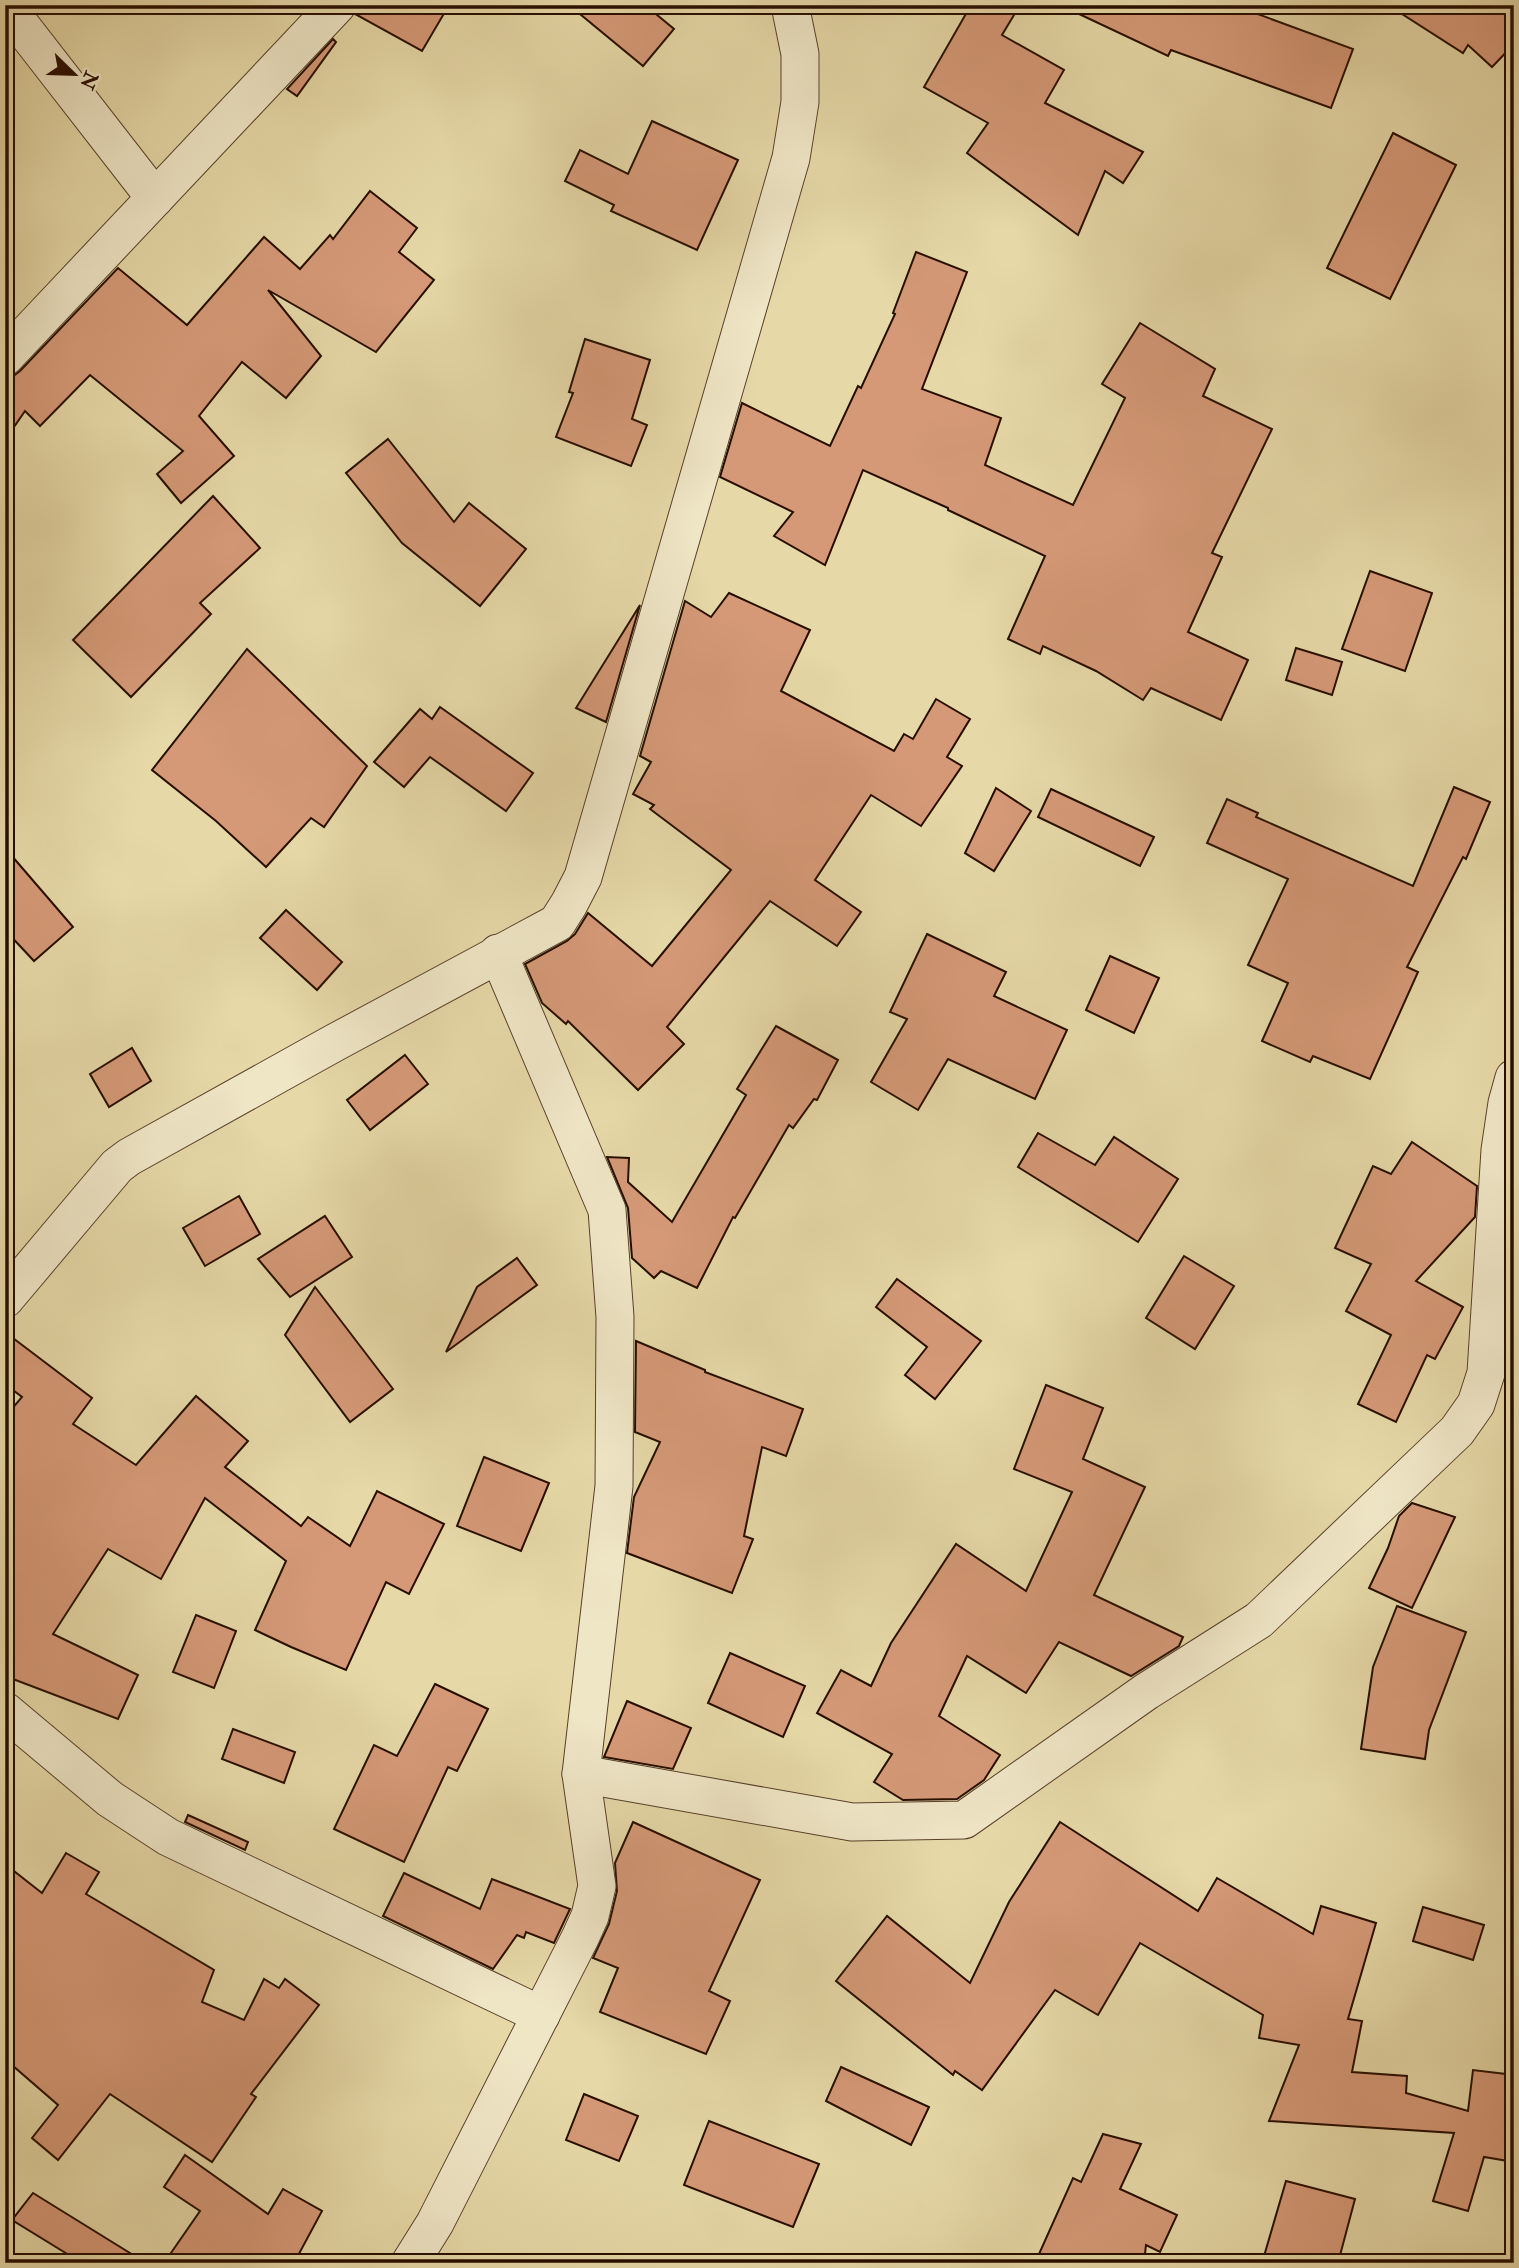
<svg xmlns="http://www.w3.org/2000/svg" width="1519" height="2268" viewBox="0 0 1519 2268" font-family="'IM FELL Double Pica',serif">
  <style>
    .building { fill: #d59977; stroke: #280e00; stroke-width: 2 }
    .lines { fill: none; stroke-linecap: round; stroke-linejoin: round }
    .minor-casing { stroke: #58402a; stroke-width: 39 }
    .minor { stroke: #efe6c6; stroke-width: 37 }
  </style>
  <rect width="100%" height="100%" fill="#e6d8a7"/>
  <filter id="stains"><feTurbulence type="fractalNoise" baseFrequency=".00286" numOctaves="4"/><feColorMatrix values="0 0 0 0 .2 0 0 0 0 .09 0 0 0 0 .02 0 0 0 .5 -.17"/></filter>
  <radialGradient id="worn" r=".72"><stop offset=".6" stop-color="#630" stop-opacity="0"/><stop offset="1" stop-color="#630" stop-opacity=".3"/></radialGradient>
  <g class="building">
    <path d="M357 5H449L422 51 355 14Z"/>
    <path d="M569 5H645L674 29 643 66Z"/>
    <path d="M971 5H1020L1002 35 1064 70 1045 103 1143 152 1123 183 1105 171 1078 235 967 153 988 123 924 87Z"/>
    <path d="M1060 5H1233L1353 49 1331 108 1171 50 1168 56Z"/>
    <path d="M1388 5H1514V44L1492 67 1468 45 1463 53Z"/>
    <path d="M333 39 336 42 297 96 287 89Z"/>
    <path d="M652 121 738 160 697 250 611 211 614 205 565 181 580 150 628 174Z"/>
    <path d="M1393 133 1456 165 1390 299 1327 268Z"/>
    <path d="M370 191 417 228 399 252 434 280 376 352 268 290 321 356 286 398 242 362 199 416 234 456 181 503 157 474 183 451 90 375 40 426 25 411 5 440V377H12L20 371 118 268 187 325 264 237 300 269 330 235 333 239Z"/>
    <path d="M916 252 967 272 922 389 1001 418 985 465 1073 505 1125 398 1102 384 1140 323 1215 369 1203 396 1272 429 1212 553 1222 557 1188 632 1248 660 1221 720 1151 688 1143 700 1096 671 1043 646 1040 654 1008 639 1045 556 948 510V508L863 470 825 565 774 536 793 512 720 477 742 403 830 446 858 386 861 388 895 314 893 313Z"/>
    <path d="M585 339 650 360 632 419 647 425 631 466 556 437 573 393 569 392Z"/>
    <path d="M388 439 454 522 469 503 526 549 480 606 402 543 346 473Z"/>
    <path d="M213 496 260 548 200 603 211 614 131 697 73 640Z"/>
    <path d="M1370 571 1432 593 1405 671 1342 649Z"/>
    <path d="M729 593 810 630 781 691 894 751 904 734 913 739 936 699 970 719 947 757 962 766 921 826 871 795 815 880 861 912 837 946 770 901 667 1027 684 1044 638 1090 568 1021 566 1024 542 1003 525 964 567 941 575 934 588 913 652 966 731 870 650 809 654 805 633 794 651 762 640 756 685 601 711 617Z"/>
    <path d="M640 605 606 722 576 708Z"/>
    <path d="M1296 648 1342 662 1332 695 1286 680Z"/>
    <path d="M247 649 367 766 324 827 311 818 266 867 216 821 152 770Z"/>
    <path d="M440 707 533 773 506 811 430 757 404 787 374 762 420 709 432 719Z"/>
    <path d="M1454 787 1490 802 1466 859 1463 857 1407 967 1418 972 1370 1079 1313 1056 1310 1062 1262 1041 1288 983 1248 965 1288 879 1207 843 1227 799 1258 813 1256 817 1413 886Z"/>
    <path d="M996 788 1031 811 994 871 965 853Z"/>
    <path d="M1051 789 1154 837 1140 866 1038 817Z"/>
    <path d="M5 848 73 927 34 961 5 930Z"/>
    <path d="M286 910 342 962 317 990 260 938Z"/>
    <path d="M927 934 1006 972 994 996 1067 1030 1035 1099 948 1059 918 1110 871 1082 907 1019 890 1012Z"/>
    <path d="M1110 956 1159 978 1134 1033 1086 1010Z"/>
    <path d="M776 1026 838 1060 817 1100 814 1099 793 1128 789 1125 735 1218 733 1217 697 1288 661 1271 654 1278 632 1258 628 1208 607 1157 629 1158 628 1182 672 1222 746 1095 737 1089Z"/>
    <path d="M132 1048 151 1081 109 1107 90 1074Z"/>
    <path d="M405 1055 428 1084 370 1130 347 1100Z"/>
    <path d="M1038 1133 1095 1165 1114 1137 1178 1179 1138 1242 1018 1167Z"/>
    <path d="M1412 1142 1477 1186 1475 1217 1416 1281 1463 1307 1435 1359 1427 1355 1396 1422 1358 1404 1391 1335 1346 1311 1371 1264 1335 1248 1373 1166 1391 1174Z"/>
    <path d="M239 1196 260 1234 205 1266 183 1228Z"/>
    <path d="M325 1216 352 1257 290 1297 258 1259Z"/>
    <path d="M1184 1256 1234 1286 1195 1349 1146 1318Z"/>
    <path d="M517 1258 537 1285 446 1352 477 1287Z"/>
    <path d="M897 1279 981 1341 935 1399 905 1375 927 1347 876 1307Z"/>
    <path d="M315 1287 393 1389 350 1422 285 1335Z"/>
    <path d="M5 1332 92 1398 73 1424 136 1465 196 1396 248 1441 225 1467 301 1526 308 1517 350 1546 377 1491 444 1524 409 1594 386 1582 346 1670 291 1647 255 1630 286 1561 205 1498 161 1579 108 1549 53 1634 138 1675 118 1719 5 1676V1417L22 1397 5 1384Z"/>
    <path d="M636 1341 705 1370V1372L803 1409 786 1456 762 1447 744 1536 753 1539 732 1593 627 1553 634 1497 660 1442 635 1432Z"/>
    <path d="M1046 1385 1103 1408 1083 1459 1145 1487 1094 1595 1183 1637 1179 1646 1131 1676 1059 1642 1026 1693 967 1656 939 1716 1000 1755 984 1780 957 1799 903 1800 874 1782 892 1754 817 1713 841 1670 871 1686 891 1643 956 1544 1026 1591 1072 1492 1014 1469Z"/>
    <path d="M484 1457 549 1483 521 1551 457 1526Z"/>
    <path d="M1412 1503 1455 1517 1412 1608 1369 1588 1388 1548 1399 1516Z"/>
    <path d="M1397 1606 1466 1632 1429 1730 1425 1759 1361 1749 1373 1667Z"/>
    <path d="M196 1615 236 1631 214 1688 173 1672Z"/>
    <path d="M730 1653 805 1686 783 1737 708 1703Z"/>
    <path d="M435 1684 488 1709 457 1771 448 1767 404 1862 334 1829 374 1745 397 1756Z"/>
    <path d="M627 1701 691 1728 673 1769 604 1757Z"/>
    <path d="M233 1729 295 1752 284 1783 222 1759Z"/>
    <path d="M188 1815 248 1842 245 1850 185 1822Z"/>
    <path d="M633 1822 760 1880 709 1991 730 2001 706 2054 600 2012 618 1968 593 1958 609 1924 617 1891 615 1863Z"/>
    <path d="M1060 1822 1198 1911 1217 1878 1313 1934 1321 1906 1376 1923 1348 2019 1362 2021 1352 2072 1407 2076 1406 2093 1468 2111 1473 2070 1514 2075V2162L1484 2157 1468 2211 1433 2201 1454 2133 1269 2121 1299 2045 1259 2038 1263 2015 1140 1943 1098 2015 1055 1990 982 2090 955 2071 953 2075 836 1981 887 1916 970 1983 1009 1902Z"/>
    <path d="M66 1853 99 1872 86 1894 214 1970 202 2002 244 2020 264 1979 279 1988 285 1979 319 2005 251 2094 256 2097 212 2162 110 2094 58 2160 32 2138 58 2105 5 2059V1864L42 1893Z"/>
    <path d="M404 1873 480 1909 492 1879 570 1909 554 1943 526 1932 524 1938 517 1935 493 1969 383 1916Z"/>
    <path d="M1423 1907 1484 1925 1473 1960 1413 1941Z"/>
    <path d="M841 2067 929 2107 911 2145 826 2101Z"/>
    <path d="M584 2094 638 2116 619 2161 566 2140Z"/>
    <path d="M709 2121 819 2164 793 2227 684 2185Z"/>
    <path d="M1103 2134 1141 2144 1120 2189 1177 2215 1160 2252 1146 2245 1144 2263H1035L1073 2178 1081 2182Z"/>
    <path d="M185 2155 268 2214 283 2189 322 2211 294 2263H164L200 2211 164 2187Z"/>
    <path d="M1286 2181 1355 2199 1338 2263H1262Z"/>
    <path d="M33 2193 146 2263H82L12 2220Z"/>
  </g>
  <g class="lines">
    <defs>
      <g id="minor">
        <path d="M5 5 155 198"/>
        <path d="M5 357 337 5"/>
        <path d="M5 1299 117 1166 129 1157 334 1043 557 923 569 904 583 877 791 158 800 102V54L790 5"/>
        <path d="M5 1711 110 1799 168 1837 541 2015"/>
        <path d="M581 1774 852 1822 964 1820 1147 1691 1259 1620 1457 1431 1476 1404 1486 1373 1500 1150 1507 1103 1514 1078"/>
        <path d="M410 2263 435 2223 580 1938 590 1916 597 1886 581 1774 614 1486 615 1317 607 1210 498 953"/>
      </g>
    </defs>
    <use href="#minor" class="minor-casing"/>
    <use href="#minor" class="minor"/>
  </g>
  <rect width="1519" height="2268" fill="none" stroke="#e6d8a7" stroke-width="28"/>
  <rect x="7" y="7" width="1505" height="2254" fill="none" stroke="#280e00" stroke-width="3.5"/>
  <rect x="14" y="14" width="1491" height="2240" fill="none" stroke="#280e00" stroke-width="2"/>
  <g transform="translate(74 74) rotate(113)" stroke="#efe6c6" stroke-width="5" paint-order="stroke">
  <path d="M0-5L12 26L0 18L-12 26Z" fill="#280e00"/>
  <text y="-10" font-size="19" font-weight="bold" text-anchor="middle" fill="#280e00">N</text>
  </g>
  <rect width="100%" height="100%" filter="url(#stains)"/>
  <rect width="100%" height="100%" fill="url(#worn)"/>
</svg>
